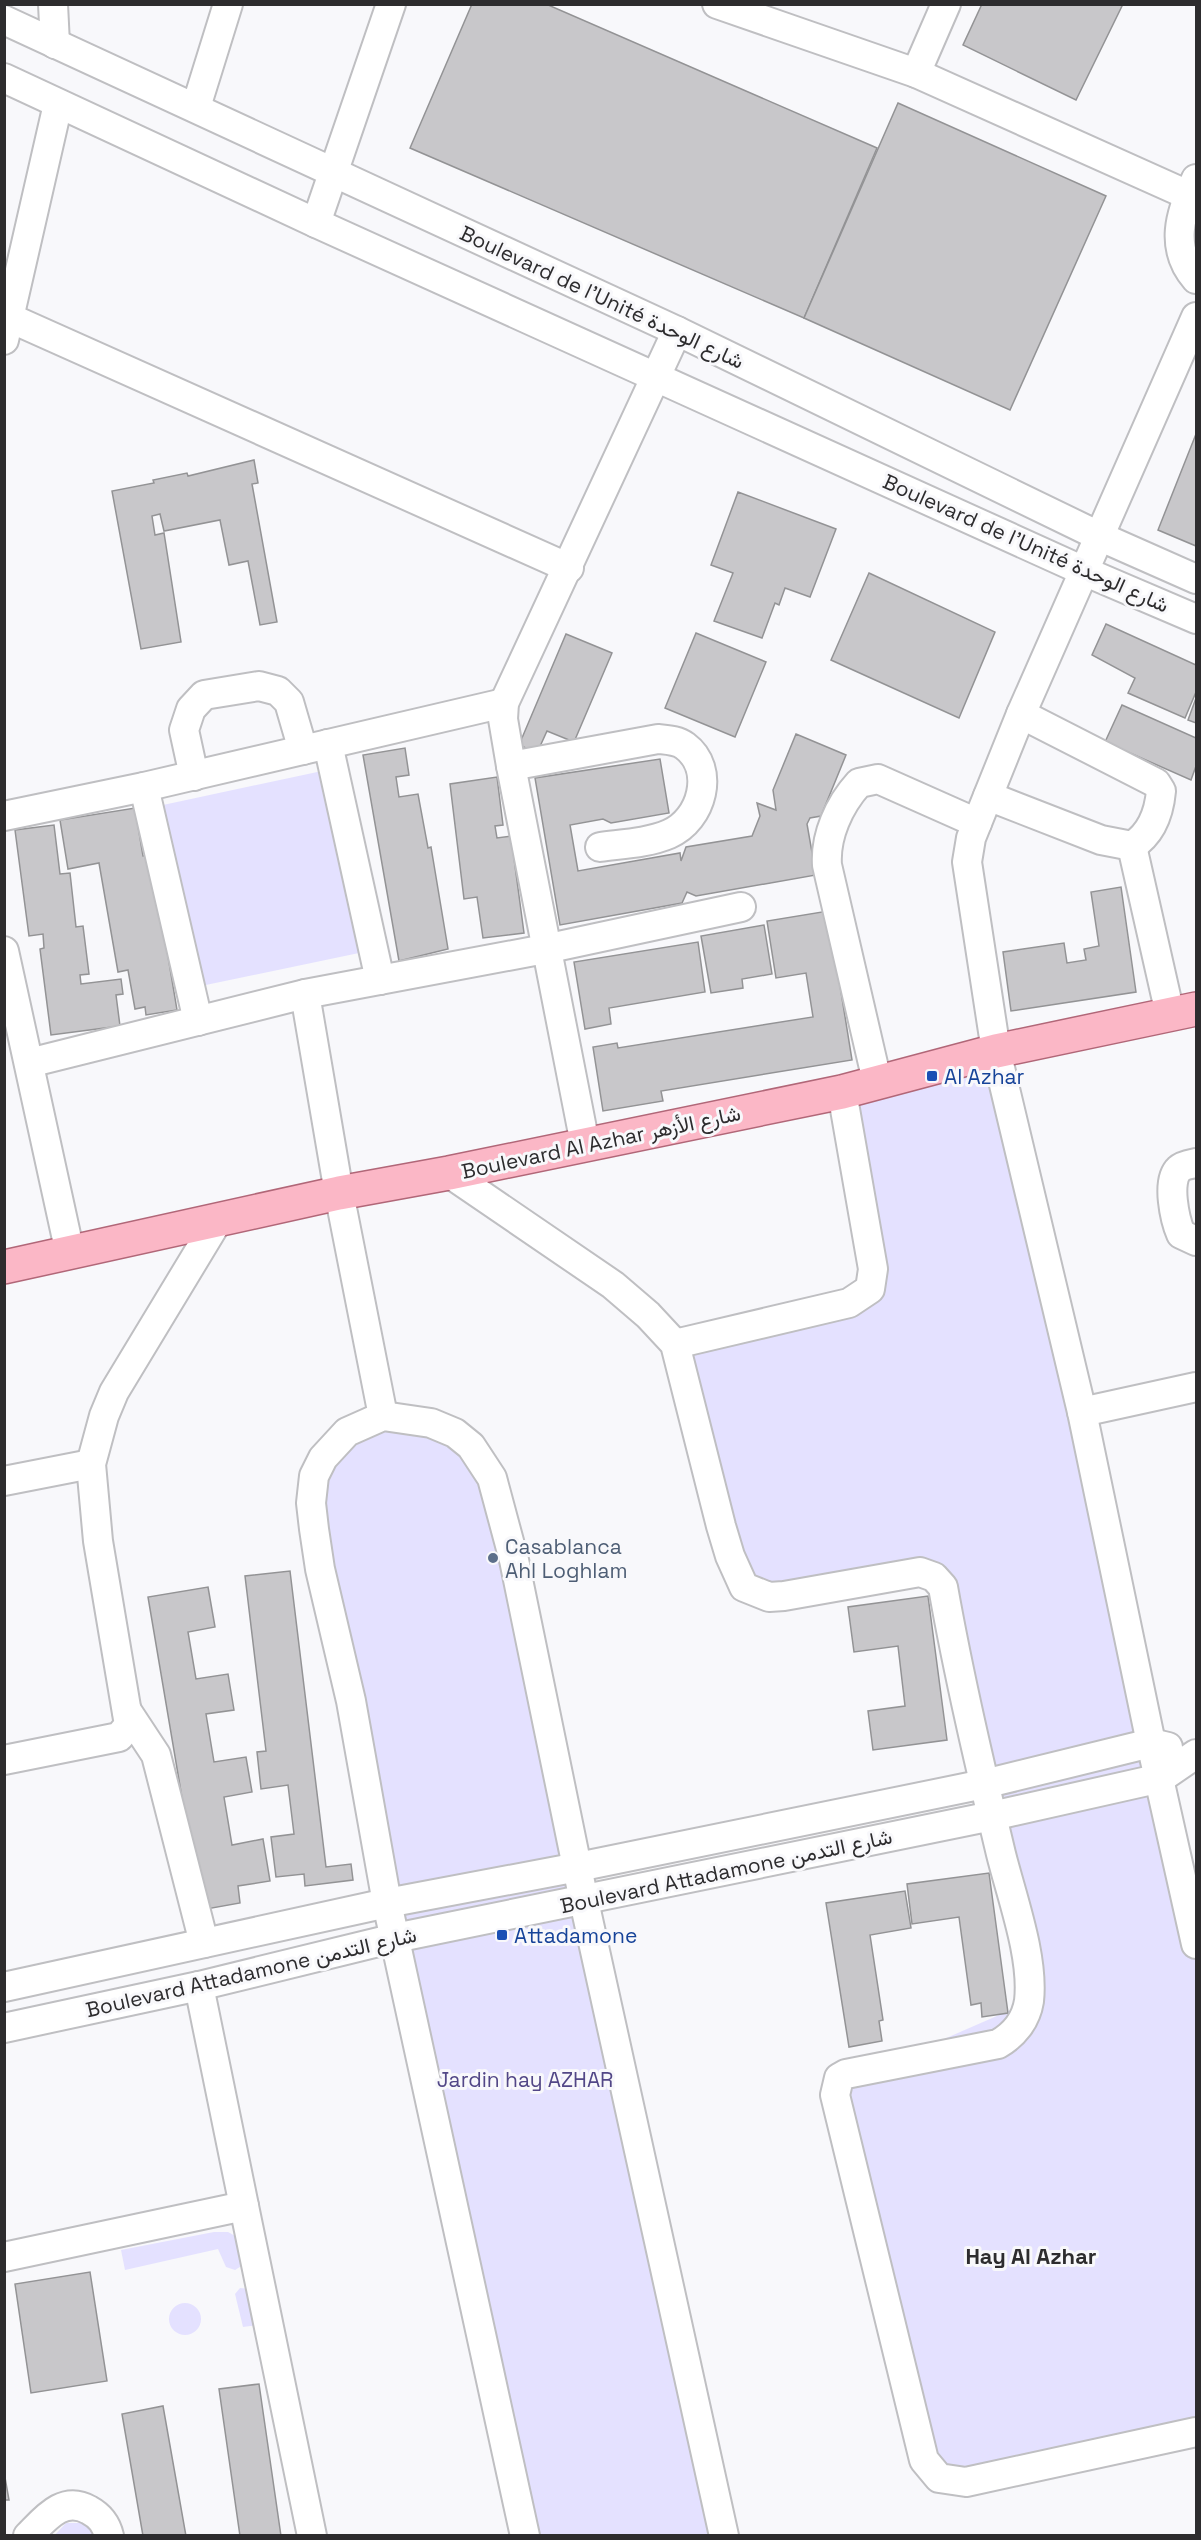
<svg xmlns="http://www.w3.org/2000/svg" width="1201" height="2540" viewBox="0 0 1201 2540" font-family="'Space Grotesk',Vazirmatn,sans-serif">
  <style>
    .green { fill: #e4e1ff }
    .building { fill: #c8c7ca; stroke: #939395; stroke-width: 1.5 }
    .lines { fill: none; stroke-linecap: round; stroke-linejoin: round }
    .minor-casing { stroke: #bfbfc2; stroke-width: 32 }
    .major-casing { stroke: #b16778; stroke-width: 36 }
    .minor { stroke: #fff; stroke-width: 28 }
    .major { stroke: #fbb7c6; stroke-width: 33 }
    .transit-dot { fill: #1a4fb4; stroke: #f8f8fb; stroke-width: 2 }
    .service-dot { fill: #5c6f8a; stroke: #f8f8fb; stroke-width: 2 }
    .labels { text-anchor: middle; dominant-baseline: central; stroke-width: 6; stroke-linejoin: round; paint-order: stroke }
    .street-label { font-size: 21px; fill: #2d2c2e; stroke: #f8f8fb }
    .transit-label { font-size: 21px; fill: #164399; stroke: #f8f8fb; text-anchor: start }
    .service-label { font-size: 21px; fill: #4e5e75; stroke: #f8f8fb; text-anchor: start }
    .park-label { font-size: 21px; fill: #524787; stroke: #f8f8fb }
    .neighbourhood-label { font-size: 22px; font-weight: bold; fill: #2d2c2e; stroke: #f8f8fb }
  </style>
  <rect width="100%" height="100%" fill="#f8f8fb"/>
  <g class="green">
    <path d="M322 771 359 953 201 986 163 805Z"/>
    <path d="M1010 1050 1161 1778 1196 1924V2427L924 2483 843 2083 1029 2002 944 1582 744 1587 675 1344 880 1287 845 1084Z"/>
    <path d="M385 1412 479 1457 723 2535H530L375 1843 318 1469Z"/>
    <path d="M214 2232H228L237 2237 243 2265 235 2270 226 2267 218 2249 125 2270 121 2250Z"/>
    <path d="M240 2288 250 2289 258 2325 243 2327 235 2294Z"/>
    <circle cx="185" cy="2319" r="16"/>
    <path d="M66 2523H81L94 2527 98 2536H54Z"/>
  </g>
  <g class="building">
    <path d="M472 4H546L877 148 804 318 410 148Z"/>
    <path d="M982 4H1123L1076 100 963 45Z"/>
    <path d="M898 103 1106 196 1010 410 804 318Z"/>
    <path d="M1196 434V546L1158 530Z"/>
    <path d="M254 460 258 483 252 484 277 622 260 625 248 561 229 565 220 520 164 531 160 514 152 516 155 535 164 533 181 642 141 649 112 491 154 483 153 480 187 473 188 476Z"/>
    <path d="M738 492 836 529 810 597 785 588 779 605 775 603 762 638 714 621 733 573 711 565Z"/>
    <path d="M869 573 995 632 959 718 831 660Z"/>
    <path d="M1106 624 1196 665V692L1185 718 1128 693 1135 678 1092 655Z"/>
    <path d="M696 633 766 662 735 737 665 708Z"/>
    <path d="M566 634 612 653 574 742 547 731 537 753 519 745Z"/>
    <path d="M1196 698V723L1188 720Z"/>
    <path d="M1122 705 1196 738V766L1191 780 1105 742Z"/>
    <path d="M796 734 846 755 821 816 810 818 807 824 816 875 696 896 687 892 682 903 560 925 535 778 660 759 669 813 611 823 603 819 570 825 578 871 680 853 681 861 686 847 752 836 760 816 757 803 776 810 773 790Z"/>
    <path d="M405 748 409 775 396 777 399 797 418 794 428 848 431 847 448 949 399 961 363 755Z"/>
    <path d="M497 777 503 825 495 826 497 838 511 836 524 933 483 938 477 897 464 899 450 784Z"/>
    <path d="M135 808 143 856 151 855 177 1010 146 1015 145 1007 135 1009 128 970 118 972 99 863 68 869 60 820Z"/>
    <path d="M54 825 60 874 70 873 76 927 83 926 89 974 80 975 81 984 121 979 123 994 116 995 120 1026 51 1035 40 949 44 948 43 934 29 936 15 830Z"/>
    <path d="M1121 887 1136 992 1011 1011 1003 952 1064 943 1067 963 1086 960 1084 949 1099 946 1091 892Z"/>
    <path d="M828 911 852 1060 661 1091 663 1101 603 1111 593 1047 617 1043 618 1048 813 1017 806 973 776 978 767 921Z"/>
    <path d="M764 925 772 974 742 979 743 988 711 993 701 936Z"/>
    <path d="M698 942 705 992 609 1008 611 1024 585 1029 574 962Z"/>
    <path d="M290 1571 326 1867 351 1864 353 1880 305 1886 304 1874 276 1877 271 1837 294 1834 288 1785 261 1789 257 1752 266 1751 245 1576Z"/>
    <path d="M208 1587 215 1627 188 1632 196 1679 228 1674 234 1710 206 1714 214 1762 246 1757 252 1792 224 1797 232 1845 263 1839 270 1881 238 1886 240 1903 201 1910 148 1597Z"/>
    <path d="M928 1596 947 1740 873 1750 868 1711 905 1706 898 1646 854 1652 848 1607Z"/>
    <path d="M989 1873 1008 2013 982 2017 981 2003 971 2005 959 1917 912 1924 907 1884Z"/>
    <path d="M905 1891 911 1928 870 1935 883 2020 879 2021 882 2041 849 2047 826 1903Z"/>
    <path d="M90 2272 107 2381 31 2393 15 2284Z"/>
    <path d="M259 2384 281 2536H240L219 2389Z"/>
    <path d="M163 2406 186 2536H143L122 2414Z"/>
    <path d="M4 2472 9 2500H4Z"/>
  </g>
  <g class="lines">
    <defs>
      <g id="minor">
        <path d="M53 4 55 44"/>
        <path d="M717 4 916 73 1188 195"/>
        <path d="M4 20 677 331 1101 537 1196 579"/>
        <path d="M916 73 946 4"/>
        <path d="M4 78 316 223 1086 572 1196 619"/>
        <path d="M196 107 228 4"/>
        <path d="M1196 179C1180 213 1169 248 1196 279"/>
        <path d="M316 223 391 4"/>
        <path d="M1196 317 1021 714 971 838 967 862 996 1051 1082 1412 1151 1743 1196 1944"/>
        <path d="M10 318 569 568"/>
        <path d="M4 340 58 104"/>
        <path d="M328 744 380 980"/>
        <path d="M511 766 658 739C667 740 677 740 685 746 716 769 702 820 669 834 648 843 622 844 600 847"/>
        <path d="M194 776 184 730 191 709 204 695 259 686 278 691 289 702 303 750"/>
        <path d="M144 787 198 1021"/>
        <path d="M988 796 1101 840 1132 846C1151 834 1159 813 1161 791L1156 783 1021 714"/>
        <path d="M4 816 144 787 504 703"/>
        <path d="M1132 846 1170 1014"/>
        <path d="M4 951 70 1253"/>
        <path d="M305 994 339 1193 383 1416"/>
        <path d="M29 1063 305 994 545 949 741 907"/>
        <path d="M877 1081 827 865C825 836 839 805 859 783L878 779 977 823"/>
        <path d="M585 1144 511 766 503 719 504 703 677 331"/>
        <path d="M1196 1163C1191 1164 1183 1165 1179 1169 1166 1181 1175 1220 1181 1234L1196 1241"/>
        <path d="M449 1173 613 1285 648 1315 675 1344 721 1526 730 1556 744 1587 769 1597 784 1596 920 1572 934 1577 943 1587C959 1677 980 1766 1001 1854 1012 1898 1034 1957 1029 2001 1026 2020 1014 2035 998 2044L846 2074 839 2078 835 2095 924 2460 939 2478 966 2482 1196 2432"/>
        <path d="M675 1344 849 1303 870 1289 873 1269 842 1092"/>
        <path d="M1082 1412 1196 1387"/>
        <path d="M4 1481 91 1464"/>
        <path d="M127 1711 156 1755 204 1943"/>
        <path d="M4 1760 119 1737 129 1725 98 1541 91 1464 104 1416 114 1392 218 1220"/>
        <path d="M199 1986 244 2206"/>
        <path d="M4 1987 387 1903 578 1867 984 1784 1151 1743 1168 1747"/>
        <path d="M4 2028 199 1986 395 1938 992 1816 1161 1778 1196 1754"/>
        <path d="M4 2257 244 2206 312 2536"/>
        <path d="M28 2536C45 2519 63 2495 89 2510 100 2516 106 2523 109 2536"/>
        <path d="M525 2536 387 1903 351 1701 320 1569 314 1529 311 1503 314 1476 323 1458 347 1432 383 1416 431 1423 455 1433 471 1446 492 1478 514 1560 584 1901 724 2536"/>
      </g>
      <path id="major" d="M4 1267 339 1193 449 1173 842 1092 996 1051 1196 1009"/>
    </defs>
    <use href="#minor" class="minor-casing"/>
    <use href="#major" class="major-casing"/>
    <use href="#minor" class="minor"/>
    <use href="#major" class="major"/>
  </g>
  <g class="transit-dot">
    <rect x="926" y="1070" width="12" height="12" rx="3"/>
    <rect x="496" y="1929" width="12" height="12" rx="3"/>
  </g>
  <circle class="service-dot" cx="493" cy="1558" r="6"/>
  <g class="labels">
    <g class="street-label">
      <text transform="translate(602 297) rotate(25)">Boulevard de l'Unité شارع الوحدة</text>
      <text transform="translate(1026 543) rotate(24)">Boulevard de l'Unité شارع الوحدة</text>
      <text transform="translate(601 1142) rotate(-12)">Boulevard Al Azhar شارع الأزهر</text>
      <text transform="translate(726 1871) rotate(-12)">Boulevard Attadamone شارع التدمن</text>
      <text transform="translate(251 1972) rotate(-13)">Boulevard Attadamone شارع التدمن</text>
    </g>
    <g class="transit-label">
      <text x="944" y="1076">Al Azhar</text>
      <text x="514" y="1935">Attadamone</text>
    </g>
    <g class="service-label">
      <text x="505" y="1546">Casablanca<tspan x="505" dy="24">Ahl Loghlam</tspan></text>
    </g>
    <g class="park-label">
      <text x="525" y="2079">Jardin hay AZHAR</text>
    </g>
    <g class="neighbourhood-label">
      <text x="1031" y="2256">Hay Al Azhar</text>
    </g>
  </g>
  <rect width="1201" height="2540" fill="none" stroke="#2d2c2e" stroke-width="12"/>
</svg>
